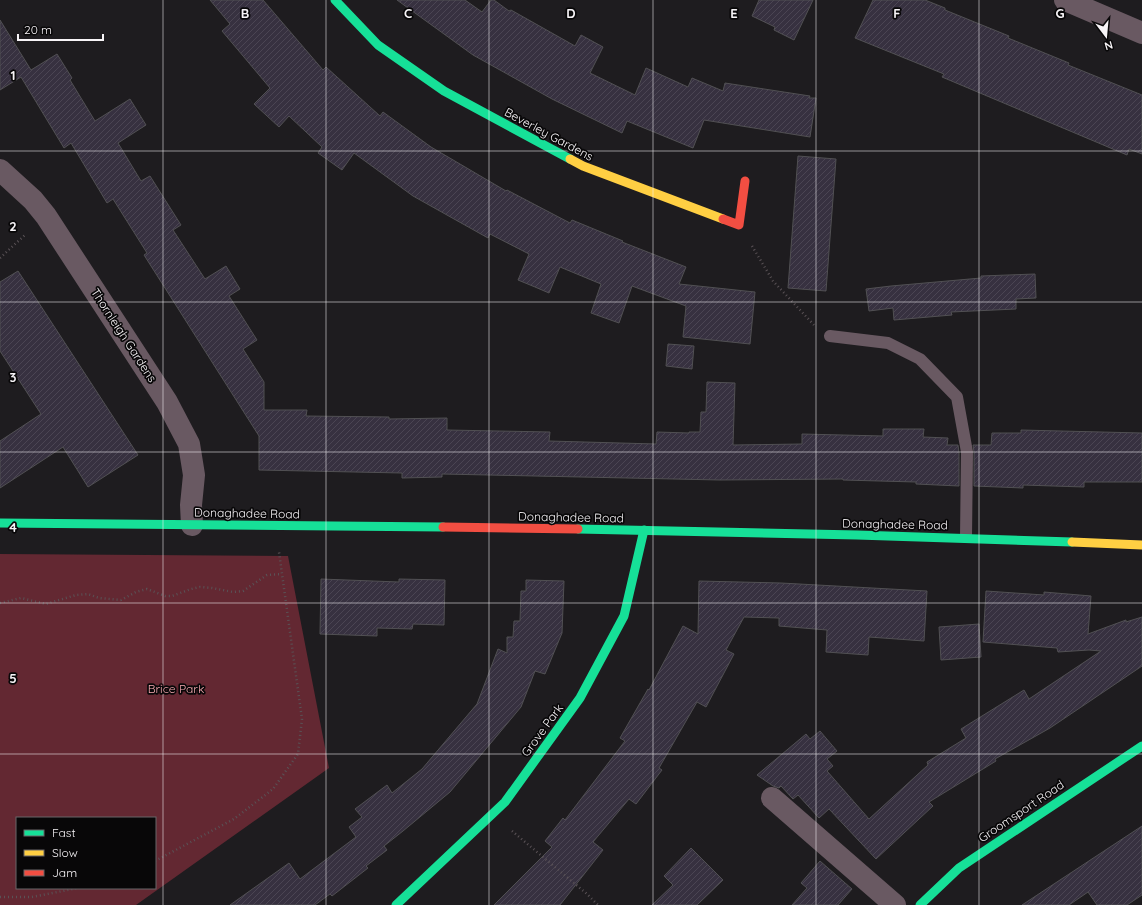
<svg xmlns="http://www.w3.org/2000/svg" width="1142" height="905" viewBox="0 0 1142 905" font-family="Quicksand,sans-serif">
  <style>
    .green { fill: #632832; fill-rule: evenodd }
    .building { fill: url(#building-hatch); stroke: #515053 }
    .lines { fill: none; stroke-linecap: round; stroke-linejoin: round }
    .path { stroke: #5a5256; stroke-width: 2.5; stroke-dasharray: 1 3; stroke-linecap: butt }
    .lane { stroke: #695962; stroke-width: 12 }
    .street { stroke: #695962; stroke-width: 22 }
    .fast { stroke: #16e098; stroke-width: 9 }
    .slow { stroke: #ffcf43; stroke-width: 9 }
    .jam { stroke: #f24e42; stroke-width: 9 }
    .grid { fill: none; stroke: #f7f4f7; stroke-width: 1; stroke-opacity: 0.55 }
    .labels { text-anchor: middle; dominant-baseline: central; stroke-width: 3.5; stroke-linejoin: round; paint-order: stroke }
    .street-label { font-size: 12px; fill: #f7f4f7; stroke: #080708 }
    .park-label { font-size: 12px; fill: #f6aab1; stroke: #080708 }
    .grid-label { font-size: 13px; text-anchor: middle; font-weight: bold; fill: #f7f4f7; stroke: #080708; stroke-width: 3.5; stroke-linejoin: round; paint-order: stroke }
  </style>
  <defs>
    <pattern id="building-hatch" width="6" height="6" patternUnits="userSpaceOnUse"><rect width="6" height="6" fill="#373140"/><path d="M-1 1l2-2M0 6l6-6M5 7l2-2" fill="none" stroke="#4b4553"/></pattern>
  </defs>
  <rect width="100%" height="100%" fill="#1e1c1f"/>
  <path class="green" d="M0 554 288 556 329 768 136 905H0ZM17 818H155V888H17Z"/>
  <g class="building">
    <path d="M210 0H263L323 70 326 67 380 116 383 112 431 147 506 191 507 190 570 223 572 220 623 241 622 242 686 267 679 284 755 292 750 344 683 337 686 306 632 286 619 323 591 313 601 284 560 267 549 293 535 287 518 280 529 254 490 234 488 238 413 196 354 153 342 170 318 153 322 147 289 116 279 127 254 104 270 88 222 31 230 24Z"/>
    <path d="M397 0H465L482 12 491 0H494L509 11 511 10 575 46 581 35 603 47 590 73 635 95 646 68 688 87 692 78 723 91 725 83 810 96 809 98H816L810 137 704 120 693 148 627 121 622 133 552 99 473 55Z"/>
    <path d="M759 0H813L794 40 774 30 775 27 752 16Z"/>
    <path d="M873 0H925L945 8V10L1009 36 1008 38 1069 63 1068 65 1142 95V154L1129 149 1127 155 942 77 944 74 855 38Z"/>
    <path d="M0 20 31 70 57 54 72 78 70 80 95 121 130 99 146 125 118 143 141 181 150 176 181 225 173 230 205 279 226 266 240 289 229 296 257 340 243 349 264 382V410H307L306 416 389 417V419L447 418V430L550 432 549 441 656 444 657 432 689 433V432H700L701 412H706L707 382 735 383 733 445 802 444V434L883 436V429H924L923 437 948 438 947 445H958L959 453V486L916 484V482L843 480V479L720 480 442 474V477L402 478V473L259 470V436L144 255 147 253 113 199 107 203 71 143 64 148 21 77 0 90Z"/>
    <path d="M798 156 836 159 826 291 788 288Z"/>
    <path d="M18 271 138 455 88 487 63 447 0 488V441L41 414 0 351V282Z"/>
    <path d="M1035 274 1036 298 1016 299V309L951 312 952 315 894 320 893 308 869 311 866 289 891 286 981 278V276Z"/>
    <path d="M668 344 694 346 692 369 666 366Z"/>
    <path d="M1021 430 1142 433V482H1084V487L1023 485V488L974 486V452L973 445H991L992 433H1021Z"/>
    <path d="M321 579 399 582V579L445 580 444 625 413 624 412 629 377 628V636L320 634Z"/>
    <path d="M526 580 564 581 562 633 545 674 535 671 521 707 450 792 403 831 384 846 387 850 366 866 368 868 332 896 330 894 315 905H230L289 863 300 879 356 837 349 827 362 817 355 809 387 785 392 793 422 769 477 704 498 649 507 653V637H513L514 621H520L521 591H526Z"/>
    <path d="M699 581 781 583 927 591 924 641 869 637 868 655 826 652 827 630 779 626V618L744 617 726 650 734 654 706 707 697 702 659 768 662 770 636 804 629 799 593 842 603 850 560 905H494L552 847 545 841 563 818 565 820 625 741 620 738 648 689 649 690 683 626 698 634Z"/>
    <path d="M986 591 1044 595V592L1091 596 1088 634 1126 620V622L1142 617V666L1050 728 995 759 996 761 929 802 933 806 876 859 829 809 819 818 798 795 793 799 781 786 779 788 773 786 757 775 806 734 810 739 820 731 837 751 827 759 833 766 827 771 869 819 928 765 927 762 966 738 961 729 1024 690 1029 699 1101 651 1089 650 1058 652 1057 648 983 642Z"/>
    <path d="M979 624 981 657 941 660 939 627Z"/>
    <path d="M1142 826V895L1127 905H1097L1088 892 1069 905H1022Z"/>
    <path d="M691 848 723 880 697 905H652L673 885 664 876Z"/>
    <path d="M820 861 852 889 838 905H792L807 888 801 883Z"/>
  </g>
  <g class="lines">
    <g class="path">
      <path d="M752 246 773 281 814 325"/>
      <path d="M0 258 26 234"/>
      <path d="M0 603 21 598 46 604 76 595 88 594 99 598 121 600 136 592 147 589 165 596H172L191 589 200 587 212 588 233 592 243 591 267 575 282 574"/>
      <path d="M512 831 587 894 598 905"/>
      <path d="M155 861 234 819 273 789 298 754 302 719 279 552"/>
      <path d="M0 897H32L78 888"/>
    </g>
    <path class="lane" d="M830 336 888 343 920 359 957 397 967 452 966 537"/>
    <g class="street">
      <path d="M1065 0 1142 33"/>
      <path d="M0 170 33 200 46 216 167 402 189 444 194 475 191 505 192 525"/>
      <path d="M772 798 895 905"/>
    </g>
    <g class="fast">
      <path d="M335 0 378 45 444 91 570 159"/>
      <path d="M0 523 443 527"/>
      <path d="M578 529 857 535 1072 542"/>
      <path d="M396 905 505 802 580 698 624 616 644 530"/>
      <path d="M920 905 959 868 1142 746"/>
    </g>
    <g class="slow">
      <path d="M570 159 583 166 723 219"/>
      <path d="M1072 542 1142 545"/>
    </g>
    <g class="jam">
      <path d="M723 219 739 225 745 181"/>
      <path d="M443 527 578 529"/>
    </g>
  </g>
  <path class="grid" d="M163 0V905M326 0V905M489 0V905M653 0V905M816 0V905M979 0V905M0 151H1142M0 302H1142M0 452H1142M0 603H1142M0 754H1142"/>
  <g class="labels">
    <g class="street-label">
      <text transform="translate(549 134) rotate(28)">Beverley Gardens</text>
      <text transform="translate(124 335) rotate(57)">Thornleigh Gardens</text>
      <text transform="translate(247 513) rotate(1)">Donaghadee Road</text>
      <text transform="translate(571 517) rotate(1)">Donaghadee Road</text>
      <text transform="translate(895 524) rotate(1)">Donaghadee Road</text>
      <text transform="translate(542 730) rotate(-54)">Grove Park</text>
      <text transform="translate(1021 811) rotate(-34)">Groomsport Road</text>
    </g>
    <g class="park-label">
      <text x="176" y="688">Brice Park</text>
    </g>
  </g>
  <g class="grid-label">
    <text x="245" y="18">B</text>
    <text x="408" y="18">C</text>
    <text x="571" y="18">D</text>
    <text x="734" y="18">E</text>
    <text x="897" y="18">F</text>
    <text x="1060" y="18">G</text>
    <text x="13" y="80">1</text>
    <text x="13" y="231">2</text>
    <text x="13" y="382">3</text>
    <text x="13" y="532">4</text>
    <text x="13" y="683">5</text>
  </g>
  <rect x="16" y="817" width="140" height="72" fill="#080708" stroke="#686668"/>
  <rect x="24" y="830" width="20" height="6" fill="#16e098" stroke="#686668"/>
  <text x="52" y="837" font-size="12" fill="#f7f4f7">Fast</text>
  <rect x="24" y="850" width="20" height="6" fill="#ffcf43" stroke="#686668"/>
  <text x="52" y="857" font-size="12" fill="#f7f4f7">Slow</text>
  <rect x="24" y="870" width="20" height="6" fill="#f24e42" stroke="#686668"/>
  <text x="52" y="877" font-size="12" fill="#f7f4f7">Jam</text>
  <g transform="translate(1106 36) rotate(164)" stroke="#080708" stroke-width="3" paint-order="stroke">
  <path d="M0-3L7 15L0 10L-7 15Z" fill="#f7f4f7"/>
  <text y="-6" font-size="11" font-weight="bold" text-anchor="middle" fill="#f7f4f7">N</text>
  </g>
  <path d="M18 34v6h85v-6" fill="none" stroke="#f7f4f7" stroke-width="2"/>
  <text x="24" y="34" font-size="12" fill="#f7f4f7" stroke="#080708" stroke-width="3" paint-order="stroke">20 m</text>
</svg>
